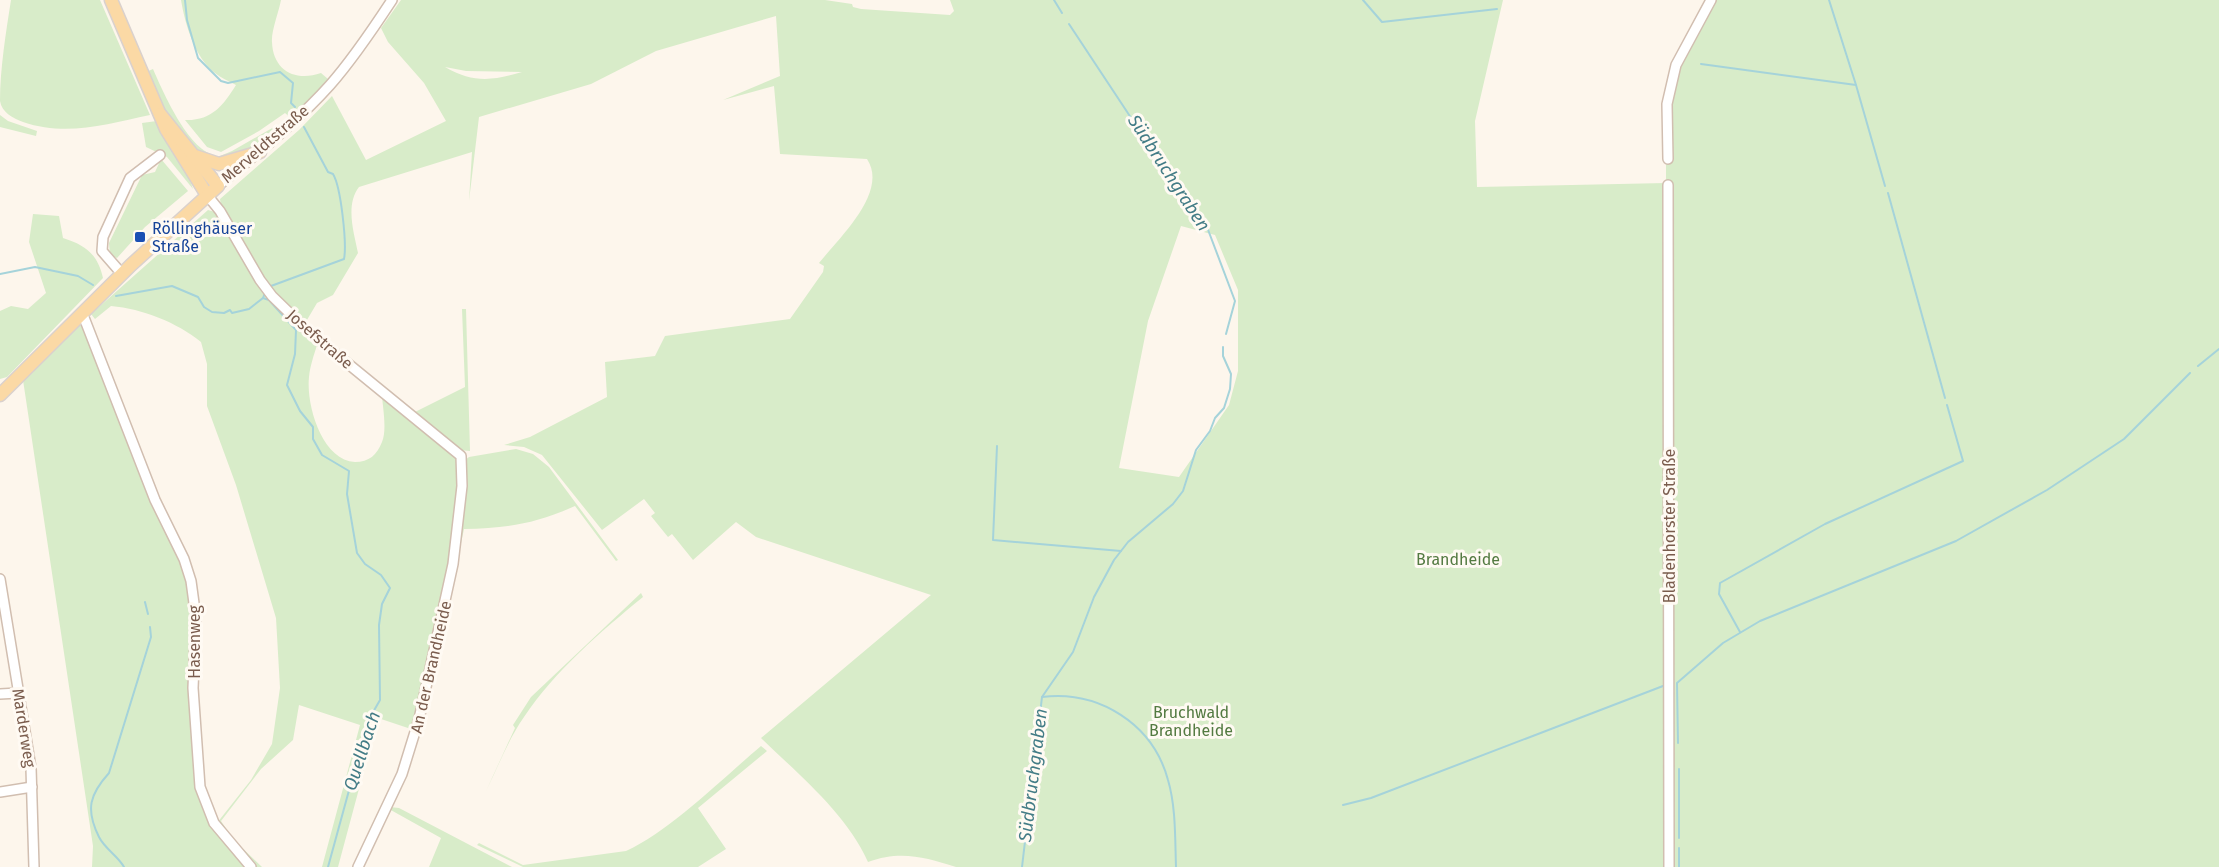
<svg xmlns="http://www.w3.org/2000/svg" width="2219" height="867" viewBox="0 0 2219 867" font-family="'Fira Sans',sans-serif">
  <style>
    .green { fill: #d8ecc9; fill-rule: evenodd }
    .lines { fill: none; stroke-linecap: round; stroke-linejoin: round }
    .stream { stroke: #a5d3da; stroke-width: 2 }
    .minor-casing { stroke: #d1beb0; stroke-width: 12 }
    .major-casing { stroke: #dad1cd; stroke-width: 15 }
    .minor { stroke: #fff; stroke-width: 9 }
    .major { stroke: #fbd9a5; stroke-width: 12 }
    .transit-dot { fill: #1a4fb4; stroke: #fffaf3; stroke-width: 2 }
    .labels { text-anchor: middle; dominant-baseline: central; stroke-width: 6; stroke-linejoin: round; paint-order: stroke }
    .street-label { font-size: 16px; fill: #7a5c4d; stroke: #fffaf3 }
    .transit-label { font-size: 16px; fill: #164399; stroke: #fffaf3; text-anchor: start }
    .park-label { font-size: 16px; fill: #537a41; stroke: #fffaf3 }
    .water-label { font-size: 18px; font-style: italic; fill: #437c86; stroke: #fffaf3 }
  </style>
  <rect width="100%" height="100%" fill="#fdf6ec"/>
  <g class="green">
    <path d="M11 0H100L150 115C107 124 67 137 23 122 13 118 2 113 0 101 0 69 6 32 11 0Z"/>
    <path d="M181 0H281C279 11 271 32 272 42 273 71 296 82 321 73L328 79 292 119 285 113 259 131 221 152 207 147 185 120C211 121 223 106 236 85 229 81 221 78 215 73 195 58 185 24 181 0Z"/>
    <path d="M401 0H825L852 4 853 7 861 9 950 15 954 11 950 0H1503L1475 121 1477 187 1666 183V104L1673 71 1708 0H2219V867H956C925 857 900 850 868 862 846 813 799 775 761 738L931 595 756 537 736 522 693 560 672 534 668 537 651 516 655 513 644 499 602 530 542 455 524 447 504 445 530 437 607 397 605 362 655 356 665 336 790 319 823 272 824 266 819 263C839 238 889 192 867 159L780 154 774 86 723 100 780 76 776 16 656 51 591 84 479 117 469 201 472 152 359 187C345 205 354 233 358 253L333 295 317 303 304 325 261 278 221 206 220 199 299 130 332 96 366 160 446 121 424 83 388 42 381 28ZM445 67 466 71 522 72C492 81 473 83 445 67ZM1181 226 1215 235 1238 290V371L1229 405 1179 477 1119 468 1148 321Z"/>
    <path d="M153 69C163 92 188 149 214 155L215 161C181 149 161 103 146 72Z"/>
    <path d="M0 115 8 121 37 131 36 136 0 127Z"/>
    <path d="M288 119 290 121C269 138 245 153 219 160L220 156 232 151Z"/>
    <path d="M157 121 189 177 193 189 167 157 146 147 142 123Z"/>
    <path d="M161 159 188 191 145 227 117 258 110 255 109 243 142 175 155 172Z"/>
    <path d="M208 210 215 212 260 284 317 345C314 355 310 366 309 377 306 405 322 460 355 462 369 462 377 455 382 442 387 430 383 409 382 396 401 411 441 438 454 454 475 481 423 687 414 730L378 718 338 867H322L360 725 299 705 293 740 261 769 221 821 233 839 262 867H254L217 823 251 780 272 744 280 688 276 618 236 485 207 406V364L201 342C176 322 143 309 111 306L95 319 91 314Z"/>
    <path d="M33 214 59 216 63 238C86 245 98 255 103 278L7 377 0 379V311L11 306 28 309 46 293 29 242Z"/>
    <path d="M462 309H466L470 451 460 450 411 414 465 387Z"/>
    <path d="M82 324 179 553 190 589 204 806 248 867H92L93 846 23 380 78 325Z"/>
    <path d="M516 449 533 454 549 467 618 560 616 561 575 506C535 524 507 528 464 529L430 688 464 461 469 457Z"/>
    <path d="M641 593 643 597C600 632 555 671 524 717 508 740 498 767 486 791L515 728 513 725 531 697Z"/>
    <path d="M761 746 767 751 698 808 726 849 698 867H523L477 845 479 843 523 865 626 851C669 832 724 777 761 746Z"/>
    <path d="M390 807 399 808 512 867H429L441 838 389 809Z"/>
  </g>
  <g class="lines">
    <g class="stream">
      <path d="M185 0 187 20 198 58 221 81 228 83 280 72 293 83 291 103 295 107"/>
      <path d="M1054 0 1062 13"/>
      <path d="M1363 0 1382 22 1497 9"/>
      <path d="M1829 0 1856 85"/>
      <path d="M1069 24 1147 142 1207 227 1235 301 1226 334"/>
      <path d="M1701 64 1856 85 1885 186"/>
      <path d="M1888 193 1945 398"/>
      <path d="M0 274 35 267 78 276 93 285"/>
      <path d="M271 286 344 259C347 244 341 187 333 174L328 172 304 127"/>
      <path d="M265 293 263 298 269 300 296 330 295 354 287 385 300 411 313 427V439L322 455 349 471 347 494 357 553 365 564 381 575 390 588 382 604 379 625 380 700 368 721 328 867"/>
      <path d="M116 296 172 286 198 297 204 307 212 312 224 313 230 310 232 313 249 309 263 298"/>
      <path d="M2198 366 2219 349"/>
      <path d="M997 446 993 540 1121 551"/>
      <path d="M145 602 148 614"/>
      <path d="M1740 632 1719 594 1720 583 1825 524 1963 461 1947 405"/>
      <path d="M1042 697C1099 690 1153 724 1168 780 1176 807 1175 839 1176 867"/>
      <path d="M1678 743 1677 683 1723 643 1760 621 1956 541 2047 490 2124 439 2190 373"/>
      <path d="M1343 805 1371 798 1663 686"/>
      <path d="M1679 838V769"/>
      <path d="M1679 848V867"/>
      <path d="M124 867C118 856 105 849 99 837 85 809 90 794 109 773L151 637 150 627"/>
      <path d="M1022 867 1042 697 1073 652 1094 597 1114 560 1128 542 1173 504 1183 491 1196 450 1210 431 1215 418 1224 408 1230 389 1231 374 1223 356V347"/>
    </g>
    <defs>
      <g id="minor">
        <path d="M1668 159 1667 104 1676 65 1711 0"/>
        <path d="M1668 185 1669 867"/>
        <path d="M218 186C256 154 296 123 330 85 353 59 373 29 392 0"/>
        <path d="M207 195 220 211 260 280 272 296 308 331 461 456 462 486 453 564 419 719 402 774 358 867"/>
        <path d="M122 274 102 251 103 237 130 178 160 155"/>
        <path d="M83 315 155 500 184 559 191 581 196 618 193 688 200 787 214 823 251 867"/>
        <path d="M0 579 31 768 34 867"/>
        <path d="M0 694 18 693"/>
        <path d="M0 792 32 787"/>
      </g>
      <g id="major">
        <path d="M111 0 166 129 207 195"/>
        <path d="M195 156 219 164 260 152"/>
        <path d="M0 395 131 265 218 186 160 114"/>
      </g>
    </defs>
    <use href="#minor" class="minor-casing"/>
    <use href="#major" class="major-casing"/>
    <use href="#minor" class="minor"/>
    <use href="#major" class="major"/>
  </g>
  <rect class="transit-dot" x="134" y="231" width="12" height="12" rx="3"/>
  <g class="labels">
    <g class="street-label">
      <text transform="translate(265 144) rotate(-41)">Merveldtstraße</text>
      <text transform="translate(320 339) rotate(41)">Josefstraße</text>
      <text transform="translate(1669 526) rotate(-90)">Bladenhorster Straße</text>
      <text transform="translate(194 642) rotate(-90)">Hasenweg</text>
      <text transform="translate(431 667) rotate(-77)">An der Brandheide</text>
      <text transform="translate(24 728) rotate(81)">Marderweg</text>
    </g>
    <g class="transit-label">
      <text x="152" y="228">Röllinghäuser<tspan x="152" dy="18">Straße</tspan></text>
    </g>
    <g class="park-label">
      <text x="1458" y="559">Brandheide</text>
      <text x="1191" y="712">Bruchwald<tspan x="1191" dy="18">Brandheide</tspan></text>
    </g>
    <g class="water-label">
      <text transform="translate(1169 173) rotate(57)">Südbruchgraben</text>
      <text transform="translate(362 751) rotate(-72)">Quellbach</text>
      <text transform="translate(1033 775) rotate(-83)">Südbruchgraben</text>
    </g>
  </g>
</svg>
